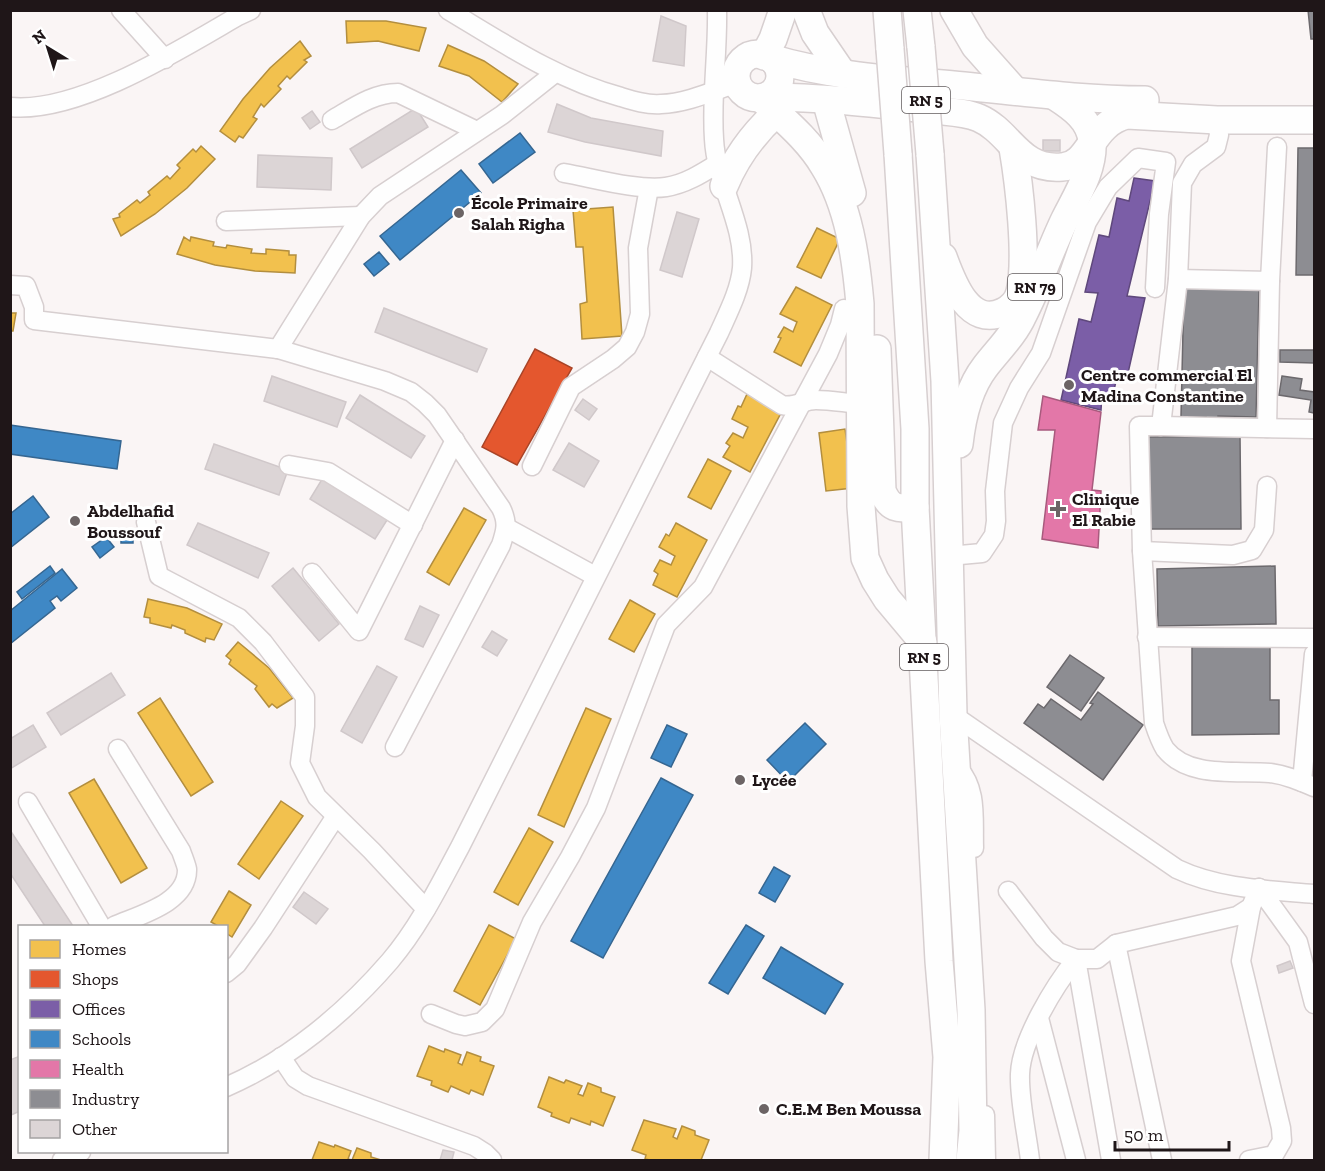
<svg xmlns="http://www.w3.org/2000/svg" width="1325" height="1171" viewBox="0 0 1325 1171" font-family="'Zilla Slab',serif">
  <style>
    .homes { fill: #f2c14e; stroke: #b38e3e; stroke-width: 1.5 }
    .shops { fill: #e4572e; stroke: #a94427; stroke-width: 1.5 }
    .offices { fill: #7b5ea7; stroke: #5f487c; stroke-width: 1.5 }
    .schools { fill: #3f88c5; stroke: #356691; stroke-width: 1.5 }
    .health { fill: #e377a8; stroke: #a85a7d; stroke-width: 1.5 }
    .industry { fill: #8d8d92; stroke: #6c696d; stroke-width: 1.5 }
    .building { fill: #dcd5d6; stroke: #d0c8ca; stroke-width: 1.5 }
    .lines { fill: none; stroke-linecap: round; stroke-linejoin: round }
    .minor-casing { stroke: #d7cfd0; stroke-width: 21 }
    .highway-casing { stroke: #d7cfd0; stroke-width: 30 }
    .minor { stroke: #fefefe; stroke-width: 18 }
    .highway { stroke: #fefefe; stroke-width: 27 }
    .highway-bridge-casing { stroke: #d7cfd0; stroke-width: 30; stroke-linecap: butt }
    .highway-bridge { stroke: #fefefe; stroke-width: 27 }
    .poi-dot { fill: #6c6465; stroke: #fff; stroke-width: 2 }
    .labels { text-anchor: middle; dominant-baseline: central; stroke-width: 6; stroke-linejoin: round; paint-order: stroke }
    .shield { fill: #fff; stroke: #625c5d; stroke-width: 1.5 }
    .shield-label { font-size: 16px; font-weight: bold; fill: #1f1618 }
    .poi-label { font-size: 18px; font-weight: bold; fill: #1f1618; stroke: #fff; text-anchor: start }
  </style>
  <rect width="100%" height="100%" fill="#faf5f5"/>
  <g class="homes">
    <path d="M346 21H386L426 28 419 51 378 41 347 43Z"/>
    <path d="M300 41 311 56 304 60 307 62 290 79 287 76 278 86 281 89 264 107 261 104 253 117 257 119 243 138 239 136 235 142 220 131 243 99 270 68Z"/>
    <path d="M448 45 484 61 518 84 502 102 469 76 439 66Z"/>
    <path d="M201 146 215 159 187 188 155 214 121 236 113 219 120 217 119 214 137 200 140 203 150 195 148 192 167 176 170 179 180 168 177 165 193 149 196 152Z"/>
    <path d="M613 207 622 336 582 339 580 304 587 302 583 247H576L573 210Z"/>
    <path d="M817 228 840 239 821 278 797 267Z"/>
    <path d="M184 237 190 241 191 237 214 242 213 246 226 248 227 245 252 249 251 253 266 254V249L289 251V255H296L295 273 255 271 215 265 177 254Z"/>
    <path d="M796 287 832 305 801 366 774 352 781 338 778 337 784 327 793 332 797 322 780 314Z"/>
    <path d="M10 313H16L13 331H10Z"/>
    <path d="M747 394 782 411 750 472 723 457 730 446 726 443 733 433 743 438 748 427 732 419 738 406 741 407Z"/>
    <path d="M845 429 853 488 826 491 819 433Z"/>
    <path d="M708 459 731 471 711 509 688 497Z"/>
    <path d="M464 508 486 520 449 585 427 572Z"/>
    <path d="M676 523 707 540 677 597 653 585 658 574 654 571 660 560 671 565 675 556 659 547 666 534 669 536Z"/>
    <path d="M148 599 187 608 222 624 214 640 206 638 205 642 185 633V630L172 625 171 628 150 623V618L144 617Z"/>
    <path d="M630 600 655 614 634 652 609 639Z"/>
    <path d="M238 642 269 668 293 698 277 708 272 704 269 707 255 689 257 686 229 664 231 660 226 656Z"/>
    <path d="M160 698 213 782 191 796 138 713Z"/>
    <path d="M586 708 611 719 564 827 538 815Z"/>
    <path d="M94 779 147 868 121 883 69 793Z"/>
    <path d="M281 801 303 816 259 879 238 864Z"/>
    <path d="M529 828 553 842 518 905 494 892Z"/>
    <path d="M229 891 251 905 232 937 226 933V926H218L211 922Z"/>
    <path d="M489 925 516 939 480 1005 454 991Z"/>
    <path d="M429 1046 444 1052 445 1049 461 1055 458 1063 462 1065 467 1052 481 1057 480 1061 494 1066 483 1095 471 1090 469 1094 451 1086 448 1092 431 1085 432 1081 417 1076Z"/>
    <path d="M549 1077 564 1083 566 1080 582 1086 578 1094 583 1096 588 1083 601 1088V1092L615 1097 603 1126 591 1121 590 1125 571 1118 569 1123 551 1116 552 1113 538 1107Z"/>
    <path d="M644 1120 676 1129 673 1137 677 1139 682 1126 695 1131V1135L709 1140 701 1160H650L645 1159 646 1155 632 1150Z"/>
    <path d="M319 1142 334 1147 335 1145 351 1151 348 1159 352 1160 357 1148 371 1153V1157L381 1160H312Z"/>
  </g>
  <path class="shops" d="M535 349 572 368 517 465 482 447Z"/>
  <path class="offices" d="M1134 178 1155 181 1127 296 1145 298 1126 382 1116 381 1113 395 1102 394 1101 410 1061 400 1079 319 1091 322 1098 293 1085 292 1099 235 1109 237 1117 198 1129 201Z"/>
  <g class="schools">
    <path d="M520 133 535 152 493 183 479 164Z"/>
    <path d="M461 170 481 193 400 260 380 236Z"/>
    <path d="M379 252 389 264 374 276 364 264Z"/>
    <path d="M10 425 121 441 117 469 10 454Z"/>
    <path d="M33 496 49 517 10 548V514Z"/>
    <rect x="121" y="531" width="12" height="12"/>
    <path d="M106 537 114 547 100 558 92 547Z"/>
    <path d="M50 566 55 573 22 599 17 592Z"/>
    <path d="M62 569 77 588 61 601 57 596 50 601 55 608 10 644V611Z"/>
    <path d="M805 723 826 744 788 782 767 760Z"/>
    <path d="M667 725 687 734 671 767 651 758Z"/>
    <path d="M661 778 693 795 603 958 571 941Z"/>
    <path d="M774 867 790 876 775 902 759 893Z"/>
    <path d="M746 925 764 936 728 994 709 983Z"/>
    <path d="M781 947 843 984 825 1014 763 978Z"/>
  </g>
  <path class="health" d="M1043 396 1101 412 1092 490 1101 491 1098 548 1042 539 1055 430H1038Z"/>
  <g class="industry">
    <path d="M1308 10H1314V39H1311Z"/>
    <path d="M1298 148H1314V275H1296Z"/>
    <path d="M1184 288 1259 290 1256 417 1218 416V423L1206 422V417H1181Z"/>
    <path d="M1280 350H1314V363L1280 362Z"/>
    <path d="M1282 376 1302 379 1300 390 1314 392V413L1309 412 1311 400 1279 395Z"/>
    <path d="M1240 436 1241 529H1147V437Z"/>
    <path d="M1275 566 1276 624 1158 626 1157 569Z"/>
    <path d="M1192 642H1270V700H1279V734L1192 735Z"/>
    <path d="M1070 655 1104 678 1081 711 1047 687Z"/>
    <path d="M1098 692 1143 725 1103 780 1024 723 1038 704 1044 708 1051 699 1081 720 1093 704 1090 703Z"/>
  </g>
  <g class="building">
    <path d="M661 16 686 26 684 66 653 61Z"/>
    <path d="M557 104 591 118 663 131 661 156 585 142 548 132Z"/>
    <path d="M416 108 428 127 362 168 350 149Z"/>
    <path d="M312 111 320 122 310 129 302 118Z"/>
    <rect x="1043" y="140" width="17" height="11"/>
    <path d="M258 155 332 158 331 190 257 187Z"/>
    <path d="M677 212 699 219 682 277 660 270Z"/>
    <path d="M384 308 487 349 477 372 375 332Z"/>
    <path d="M272 376 346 402 337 427 264 401Z"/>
    <path d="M360 395 425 436 411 458 346 418Z"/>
    <path d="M583 399 597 409 589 420 575 410Z"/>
    <path d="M569 443 599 461 584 487 553 470Z"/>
    <path d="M214 444 288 470 279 495 205 469Z"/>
    <path d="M324 476 389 517 375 539 310 499Z"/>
    <path d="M198 523 269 553 258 578 187 545Z"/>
    <path d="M293 568 339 624 319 641 272 586Z"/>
    <path d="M420 606 439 615 423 647 405 639Z"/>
    <path d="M492 631 507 640 497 656 482 647Z"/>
    <path d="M377 666 397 677 362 743 341 731Z"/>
    <path d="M111 673 125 695 61 735 47 713Z"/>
    <path d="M33 725 46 747 10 769V739Z"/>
    <path d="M10 830 73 926H45L10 873Z"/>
    <path d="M304 892 328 909 316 924 293 907Z"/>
    <path d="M1290 961 1293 968 1279 973 1277 966Z"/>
    <path d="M20 1056V1111L11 1115 10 1060Z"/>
    <path d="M443 1150 454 1152 452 1160H440Z"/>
  </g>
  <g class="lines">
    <defs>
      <g id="minor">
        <path d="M121 10 165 59"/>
        <path d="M448 10C503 43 558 80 621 97 634 101 647 105 661 104 687 103 713 91 737 83"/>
        <path d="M10 107C78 114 181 49 238 16L251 10"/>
        <path d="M332 120C353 108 373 93 398 93L477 131"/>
        <path d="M1217 120 1219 135 1216 147 1193 164 1182 183 1178 279 1161 426H1139L1142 551 1154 723C1157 732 1160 741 1165 749 1189 779 1237 770 1270 773 1286 775 1300 781 1314 787"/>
        <path d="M564 173C593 178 638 191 666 187 685 184 701 174 717 164"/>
        <path d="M226 221 361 216"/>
        <path d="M1178 279 1270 281 1277 147"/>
        <path d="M10 285 26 286 34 307V320L278 349 385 381 411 392 425 403 437 415 501 508C508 522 506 530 501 545L395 747"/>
        <path d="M278 349 361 216 380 196 502 115 555 73"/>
        <path d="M707 357 782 405C794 408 804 400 816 400 831 400 846 403 861 404"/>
        <path d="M1161 426 1314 429"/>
        <path d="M1267 428 1270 281"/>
        <path d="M289 465 328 472 413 525"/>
        <path d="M532 466 571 387 613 359 627 347 635 332 640 314 638 248 649 188"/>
        <path d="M146 522 159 576 239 618 263 642 305 697V726L300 763 317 797 372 851 426 909"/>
        <path d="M507 528 595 576"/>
        <path d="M1142 551 1233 555 1252 550 1264 530 1267 486"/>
        <path d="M949 556 982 553 994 535 996 521 995 491 1003 423 1019 388 1041 353 1087 222 1108 187 1138 158 1166 162 1159 214 1155 288"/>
        <path d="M312 573 359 631 455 440"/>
        <path d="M1147 637 1314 638"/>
        <path d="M953 715 1177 869C1219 889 1269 890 1314 894"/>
        <path d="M957 767C978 788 973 819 974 848"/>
        <path d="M1302 782 1314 654"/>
        <path d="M28 802 101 926"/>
        <path d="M1259 888 1298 942 1314 1004"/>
        <path d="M1008 891 1044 938 1058 952 1076 959H1097L1116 944 1237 916 1251 907 1259 888"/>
        <path d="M114 926C139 915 188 903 187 869 186 864 183 857 181 851L118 749"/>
        <path d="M1116 944 1162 1160"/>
        <path d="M1076 959 1111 1160"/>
        <path d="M226 973 237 964 263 928 336 816"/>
        <path d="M431 1014 456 1024 465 1026 482 1022 495 1009 532 922 570 857 596 808 666 625 703 587 828 354 840 325 844 309"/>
        <path d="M1039 1018 1076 1160"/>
        <path d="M281 1057 295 1078 308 1086 474 1146 485 1153 492 1160"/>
        <path d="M226 1087C289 1060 346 1012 390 961 419 927 439 886 460 847L719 333C728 313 740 290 742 268 745 224 716 183 714 139 711 96 718 53 717 10"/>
        <path d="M985 1115 986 1160"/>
        <path d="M62 1160 81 1152"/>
        <path d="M1030 1160C1027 1134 1019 1100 1020 1074 1021 1040 1055 985 1076 959"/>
        <path d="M1249 1160 1274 1155 1282 1141 1281 1128 1241 961 1251 907"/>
      </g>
      <g id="highway">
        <path d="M806 10 815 33 843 74"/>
        <path d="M887 10 890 49"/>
        <path d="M917 10 921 47"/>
        <path d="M954 10 975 46 1015 91"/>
        <circle cx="758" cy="76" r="22"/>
        <path d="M764 56 773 39 783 10"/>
        <path d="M770 58C833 77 899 80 964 86 1025 92 1084 100 1145 100"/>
        <path d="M766 97C819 97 873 103 925 109 942 112 963 111 979 118 1011 132 1019 171 1062 167 1091 165 1090 124 1127 115L1217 120H1314"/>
        <path d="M761 98C783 119 808 139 824 166 849 206 856 258 860 304L861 506 865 558 875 580 887 599 923 642"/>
        <path d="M826 100 852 193"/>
        <path d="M898 154 915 429V507L939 961 947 1057 943 1160"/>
        <path d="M930 154 945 381 953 715 971 1010 973 1131 970 1160"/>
        <path d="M724 186C736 157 753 134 776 113"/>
        <path d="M943 257C952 281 968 328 1003 312 1011 308 1018 301 1020 292 1028 259 1019 183 1013 148"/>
        <path d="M877 349 882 491C890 509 897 509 915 507"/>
        <path d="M959 444C962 417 968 389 985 367 998 350 1014 335 1023 315 1039 284 1050 250 1065 219 1077 195 1094 169 1092 141 1090 120 1073 108 1056 97"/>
      </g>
    </defs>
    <use href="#minor" class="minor-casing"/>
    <use href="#highway" class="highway-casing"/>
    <use href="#minor" class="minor"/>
    <use href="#highway" class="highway"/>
    <defs>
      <g id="highway-bridge">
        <path d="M921 47 930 154"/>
        <path d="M890 49 898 154"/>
      </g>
    </defs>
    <use href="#highway-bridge" class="highway-bridge-casing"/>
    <use href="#highway-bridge" class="highway-bridge"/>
  </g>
  <g class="poi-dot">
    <circle cx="459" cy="213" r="6"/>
    <circle cx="1069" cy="385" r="6"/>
    <path d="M1055 500h6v6h6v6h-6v6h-6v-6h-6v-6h6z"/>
    <circle cx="75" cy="521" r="6"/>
    <circle cx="740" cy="780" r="6"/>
    <circle cx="764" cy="1109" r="6"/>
  </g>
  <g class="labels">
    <g class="shield">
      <rect x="902" y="87" width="48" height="26" rx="4.5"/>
      <rect x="1008" y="274" width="54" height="26" rx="4.5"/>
      <rect x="900" y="644" width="48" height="26" rx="4.5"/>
    </g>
    <g class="shield-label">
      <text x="926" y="100">RN 5</text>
      <text x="1035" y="287">RN 79</text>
      <text x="924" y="657">RN 5</text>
    </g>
    <g class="poi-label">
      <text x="471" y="203">École Primaire<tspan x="471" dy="21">Salah Righa</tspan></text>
      <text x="1081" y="375">Centre commercial El<tspan x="1081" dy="21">Madina Constantine</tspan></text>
      <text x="1072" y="499">Clinique<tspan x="1072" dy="21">El Rabie</tspan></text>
      <text x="87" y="511">Abdelhafid<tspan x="87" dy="21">Boussouf</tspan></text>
      <text x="752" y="780">Lycée</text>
      <text x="776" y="1109">C.E.M Ben Moussa</text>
    </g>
  </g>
  <rect width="1325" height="1171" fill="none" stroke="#1f1618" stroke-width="24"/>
  <rect x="18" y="925" width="210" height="228" fill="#ffffff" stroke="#a5a2a3" stroke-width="1.5"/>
  <rect x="30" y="940" width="30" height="18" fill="#f2c14e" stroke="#a5a2a3" stroke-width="1.5"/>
  <text x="72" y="955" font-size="18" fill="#1f1618">Homes</text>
  <rect x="30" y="970" width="30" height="18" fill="#e4572e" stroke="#a5a2a3" stroke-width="1.5"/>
  <text x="72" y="985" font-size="18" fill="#1f1618">Shops</text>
  <rect x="30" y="1000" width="30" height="18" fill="#7b5ea7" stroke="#a5a2a3" stroke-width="1.5"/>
  <text x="72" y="1015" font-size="18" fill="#1f1618">Offices</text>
  <rect x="30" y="1030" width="30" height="18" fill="#3f88c5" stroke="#a5a2a3" stroke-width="1.5"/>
  <text x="72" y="1045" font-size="18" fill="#1f1618">Schools</text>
  <rect x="30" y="1060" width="30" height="18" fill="#e377a8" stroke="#a5a2a3" stroke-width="1.5"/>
  <text x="72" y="1075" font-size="18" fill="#1f1618">Health</text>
  <rect x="30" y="1090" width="30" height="18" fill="#8d8d92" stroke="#a5a2a3" stroke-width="1.5"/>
  <text x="72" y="1105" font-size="18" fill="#1f1618">Industry</text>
  <rect x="30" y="1120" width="30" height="18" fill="#dcd5d6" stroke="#a5a2a3" stroke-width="1.5"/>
  <text x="72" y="1135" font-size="18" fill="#1f1618">Other</text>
  <g transform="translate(48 48) rotate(322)" stroke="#ffffff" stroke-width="4.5" paint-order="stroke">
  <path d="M0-4.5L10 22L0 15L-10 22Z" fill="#1f1618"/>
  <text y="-9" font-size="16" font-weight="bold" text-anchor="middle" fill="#1f1618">N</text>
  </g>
  <path d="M1115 1141v9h114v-9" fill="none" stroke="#1f1618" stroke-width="3"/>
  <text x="1124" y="1141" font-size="18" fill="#1f1618" stroke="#ffffff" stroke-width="4.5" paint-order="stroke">50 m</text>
</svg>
